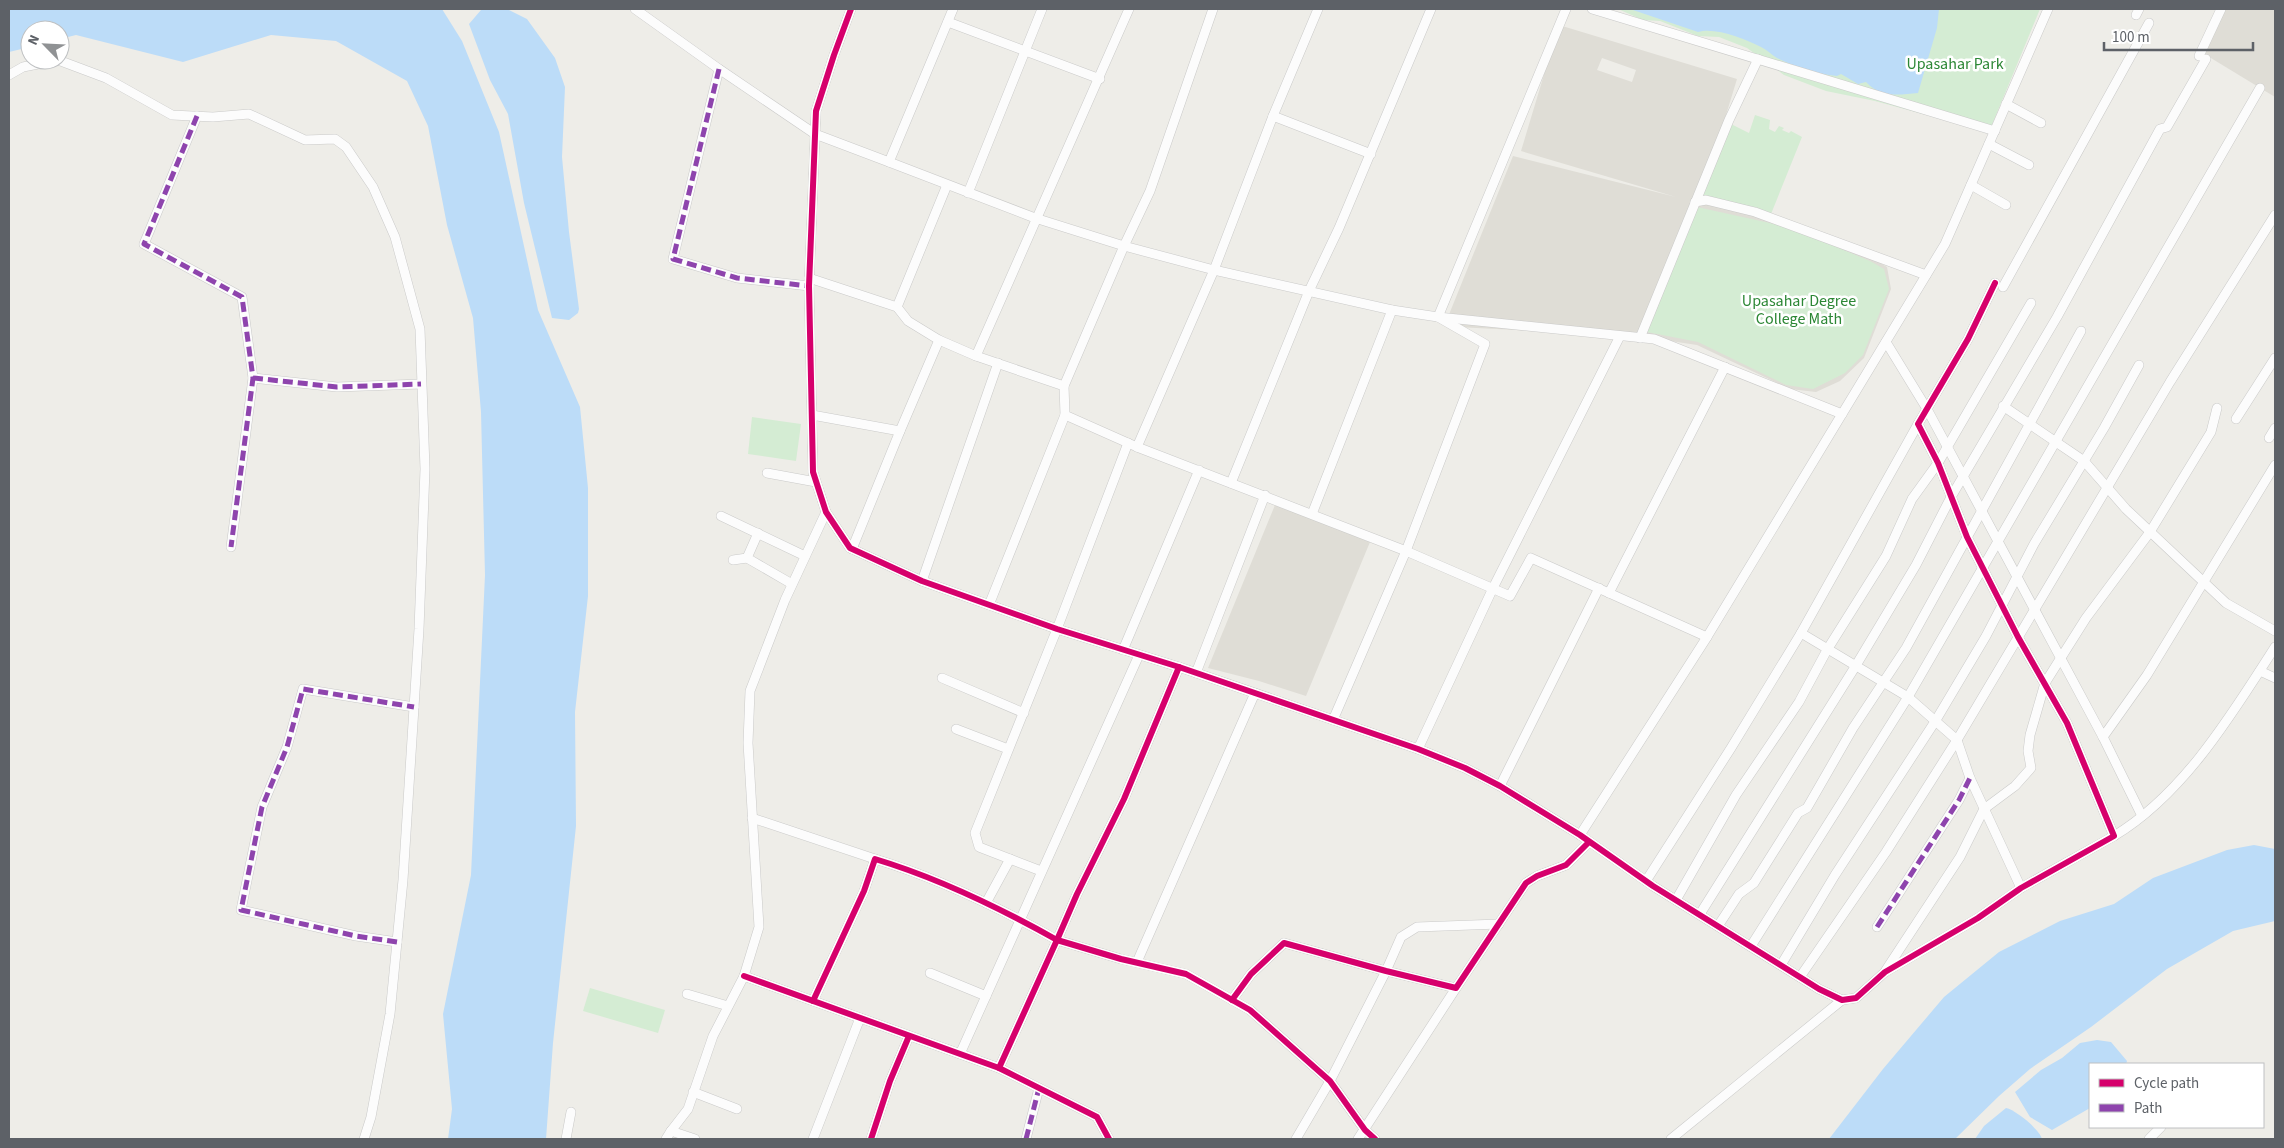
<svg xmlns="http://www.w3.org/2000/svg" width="2284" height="1148" viewBox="0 0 2284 1148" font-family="'Source Sans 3',sans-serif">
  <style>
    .education { fill: #dfddd6; fill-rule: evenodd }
    .green { fill: #d4ecd3 }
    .water { fill: #bcdcf8 }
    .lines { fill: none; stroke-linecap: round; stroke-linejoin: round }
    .street-casing { stroke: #cacac9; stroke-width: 10 }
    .street { stroke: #fcfcfc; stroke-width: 9 }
    .quiet { stroke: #8e44ad; stroke-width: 5; stroke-dasharray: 10 5; stroke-linecap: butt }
    .cycleway-casing { stroke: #fff; stroke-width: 9 }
    .cycleway { stroke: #d6006c; stroke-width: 6 }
    .labels { text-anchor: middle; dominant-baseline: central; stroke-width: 5; stroke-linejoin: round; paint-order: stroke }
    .park-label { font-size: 16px; fill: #2c8735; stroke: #fff }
  </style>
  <rect width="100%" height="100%" fill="#eeede8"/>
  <g class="education">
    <path d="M2223 9H2275V97L2201 52Z"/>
    <path d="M1559 25 1737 79 1699 203 1769 218 1850 245 1887 267 1891 289 1864 358 1840 381 1816 392 1790 389 1697 345 1637 336 1457 327 1448 317 1513 156 1676 197 1521 151ZM1602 58 1636 70 1632 82 1597 70Z"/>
    <path d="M1275 505 1370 542 1306 696 1259 681 1208 668Z"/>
  </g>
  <g class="green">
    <path d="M1618 9H2040L1989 132 1875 101 1826 91 1784 75 1747 48 1719 37 1698 36 1660 21 1643 20Z"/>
    <path d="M1755 115 1770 120 1769 129 1775 132 1779 126 1784 128 1782 130 1789 133 1791 131 1802 137 1771 214 1702 196 1729 123 1749 133Z"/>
    <path d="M1697 207 1788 227 1870 261 1884 269 1889 289 1863 355 1845 373 1813 389 1786 385 1698 342 1647 332Z"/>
    <path d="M752 417 801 424 796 461 748 454Z"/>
    <path d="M590 988 665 1010 658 1033 583 1011Z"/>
  </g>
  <g class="water">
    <path d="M9 9H442L462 41 499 132 538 310 580 407 588 488V596L575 712 576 826 553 1043 546 1139H448L452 1109 443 1014 471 875 485 575 481 412 473 318 447 225 428 126 407 81 336 41 271 35 183 62 76 35 60 39V30H30V47L9 52Z"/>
    <path d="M492 9H507L527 19 555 58 565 87 562 157 569 232 579 309 578 313 569 320 552 318 524 203 508 114 490 80 469 24 481 10Z"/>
    <path d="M1630 9H1939L1937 28 1918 93C1898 95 1881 98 1866 82L1858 84 1841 74 1837 76C1816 74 1796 67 1777 58 1772 55 1767 50 1761 47 1744 39 1716 27 1698 32Z"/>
    <path d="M2254 845 2275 849V921L2233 931 2167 969 2091 1027 2030 1069 1999 1096 1955 1139H1829L1883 1069 1944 997 1999 952 2060 921 2114 904 2153 878 2227 850Z"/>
    <path d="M2097 1040 2111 1042 2127 1061 2126 1064H2090V1108L2052 1130 2030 1117 2015 1092 2041 1070 2062 1058 2080 1043Z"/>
    <path d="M2006 1108C2016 1110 2040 1130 2042 1139H1975L1984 1126Z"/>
  </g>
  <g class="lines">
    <defs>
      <g id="street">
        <path d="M635 9 719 69 815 134 889 162 953 9"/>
        <path d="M851 9 834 55 816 111 809 286 813 472 826 512 850 548 922 581 1057 629 1179 667 1418 749 1465 768 1500 786 1580 835 1653 886 1819 989 1842 1000 1856 998 1885 972 1978 918 2021 888 2114 836 2067 723 2018 637 1967 537 1938 463 1918 424 1968 339 1995 283"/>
        <path d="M1592 9 1995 131"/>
        <path d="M2136 15 2139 9"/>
        <path d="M948 22 1100 79"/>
        <path d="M2199 56 2221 9"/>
        <path d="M719 69 673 259 737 278 809 286"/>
        <path d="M9 75 23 67 58 60 106 78 172 115 213 117 249 114 305 140 335 139 346 147 373 187 395 237 420 329 425 469 419 629 403 880 390 1014 371 1117 364 1139"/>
        <path d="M2006 104 2041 123"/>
        <path d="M197 116 144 244 242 297 253 378 231 547"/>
        <path d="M1273 116 1318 9"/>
        <path d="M1989 144 2029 165"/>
        <path d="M889 162 1035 218 1124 246 1214 270 1392 310 1438 317 1654 339 1842 414"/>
        <path d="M1971 185 2006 205"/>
        <path d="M968 193 1042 9"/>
        <path d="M1695 202 1706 200 1755 212 1926 275"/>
        <path d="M809 278 897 307 908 321 939 340 976 356 1064 386 1065 415 1137 447 1406 551 1510 596 1531 558 1707 637"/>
        <path d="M2003 287 2149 23"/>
        <path d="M897 307 947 185"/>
        <path d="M1640 338 1729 120 1758 59"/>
        <path d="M1886 342 1927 409 2103 737 2147 675 2275 465"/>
        <path d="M976 356 1129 9"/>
        <path d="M253 378 337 387 421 384"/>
        <path d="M1064 386 1124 246 1150 191 1213 9"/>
        <path d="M2003 406 2084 461 2126 509 2226 603 2275 631"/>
        <path d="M812 415 900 431"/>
        <path d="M2236 419 2275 358"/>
        <path d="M2269 438 2275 428"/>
        <path d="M1137 447 1214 270 1273 116 1371 154"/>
        <path d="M767 473 816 482"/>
        <path d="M1231 483 1309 291 1339 228 1431 9"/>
        <path d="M1312 514 1392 310"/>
        <path d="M721 516 805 556"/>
        <path d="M758 533 747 558 792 584"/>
        <path d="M852 549 900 431 939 340"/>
        <path d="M733 560 747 558"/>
        <path d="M922 581 998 363"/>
        <path d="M1609 593 1725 367"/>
        <path d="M989 605 1065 415"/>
        <path d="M1801 633 1908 697 1957 740 1970 778 2021 888"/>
        <path d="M1123 650 1199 470"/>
        <path d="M1179 667 1124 799 1077 894 1057 940 1121 959 1186 974 1250 1010 1330 1081 1365 1130 1375 1139"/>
        <path d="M2260 671 2275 678"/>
        <path d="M1196 673 1265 495"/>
        <path d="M942 678 1024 713"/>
        <path d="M1333 720 1406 551 1485 344 1438 317 1566 9"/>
        <path d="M956 729 1008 749"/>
        <path d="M2103 737 2142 816"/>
        <path d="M1418 749 1493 588 1620 336"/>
        <path d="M1500 786 1599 588"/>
        <path d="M752 818 875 859"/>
        <path d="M1580 835 1707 637 1945 244 2048 9"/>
        <path d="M2114 836C2184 794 2232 714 2275 647"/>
        <path d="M1041 871 979 847 975 833 1057 629 1128 443"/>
        <path d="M1646 881 1731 748 1801 633 1918 424"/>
        <path d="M1676 900 1736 795 1799 702 1827 650 1886 556 1912 499 1938 463 2031 303"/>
        <path d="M986 903 1010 859"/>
        <path d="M1700 914 1855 667 1916 565 1951 497 2057 317 2160 129 2167 127 2206 59"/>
        <path d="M1718 926 1739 894 1754 883 1798 813 1807 808 1853 728 1906 648 2081 331"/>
        <path d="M1877 927 1959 800 1970 778"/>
        <path d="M397 942 356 936 241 910 262 807 287 747 303 689 414 707"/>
        <path d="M1751 946 1908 697 2260 88"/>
        <path d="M1137 962 1255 693"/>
        <path d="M1781 965 1835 875 1936 720 1986 636 2034 544 2104 428 2139 365"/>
        <path d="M1886 970 1960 857 1984 809 2015 786 2031 768 2028 751 2030 735 2045 683 2086 618 2150 532 2211 432 2217 408"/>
        <path d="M930 973 986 996"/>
        <path d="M744 976 999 1068 1097 1117 1109 1139"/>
        <path d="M1800 977 1886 852 1957 740 2170 382 2275 215"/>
        <path d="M687 994 728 1006"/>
        <path d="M1232 1000 1251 974 1284 943 1386 971 1456 988 1526 883 1537 876 1566 865 1589 842"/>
        <path d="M813 1001 864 891 875 859C938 878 1000 908 1057 940L999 1068"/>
        <path d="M960 1054 1139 655"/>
        <path d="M693 1092 737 1109"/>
        <path d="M671 1131 688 1109 713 1036 744 976 759 927 748 743 750 691 785 600 826 512"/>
        <path d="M566 1139 571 1112"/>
        <path d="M666 1139 671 1131 695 1139"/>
        <path d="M813 1139 860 1018"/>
        <path d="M871 1139 890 1081 909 1036"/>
        <path d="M1026 1139 1039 1088"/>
        <path d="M1296 1139 1330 1081 1386 971 1401 937 1417 927 1499 924"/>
        <path d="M1358 1139 1456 988"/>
        <path d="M1671 1139 1842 1000"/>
        <path d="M2149 1139 2161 1127"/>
      </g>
    </defs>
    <use href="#street" class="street-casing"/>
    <use href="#street" class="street"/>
    <g class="quiet">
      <path d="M719 69 673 259 737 278 809 286"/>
      <path d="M197 116 144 244 242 297 253 378 231 547"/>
      <path d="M253 378 337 387 421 384"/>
      <path d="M1877 927 1959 800 1970 778"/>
      <path d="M397 942 356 936 241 910 262 807 287 747 303 689 414 707"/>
      <path d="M1026 1139 1039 1088"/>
    </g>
    <defs>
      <g id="cycleway">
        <path d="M851 9 834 55 816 111 809 286 813 472 826 512 850 548 922 581 1057 629 1179 667 1418 749 1465 768 1500 786 1580 835 1653 886 1819 989 1842 1000 1856 998 1885 972 1978 918 2021 888 2114 836 2067 723 2018 637 1967 537 1938 463 1918 424 1968 339 1995 283"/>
        <path d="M1179 667 1124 799 1077 894 1057 940 1121 959 1186 974 1250 1010 1330 1081 1365 1130 1375 1139"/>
        <path d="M744 976 999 1068 1097 1117 1109 1139"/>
        <path d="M1232 1000 1251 974 1284 943 1386 971 1456 988 1526 883 1537 876 1566 865 1589 842"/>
        <path d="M813 1001 864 891 875 859C938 878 1000 908 1057 940L999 1068"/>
        <path d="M871 1139 890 1081 909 1036"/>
      </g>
    </defs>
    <use href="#cycleway" class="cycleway-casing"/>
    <use href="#cycleway" class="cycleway"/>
  </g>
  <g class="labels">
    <g class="park-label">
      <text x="1955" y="64">Upasahar Park</text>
      <text x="1799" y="301">Upasahar Degree<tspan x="1799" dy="18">College Math</tspan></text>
    </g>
  </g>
  <rect width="2284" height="1148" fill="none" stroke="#5d6167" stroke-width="20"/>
  <rect x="2089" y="1063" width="175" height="65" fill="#ffffff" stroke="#bec0c2"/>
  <rect x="2099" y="1079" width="25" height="8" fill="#d6006c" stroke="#bec0c2"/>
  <text x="2134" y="1088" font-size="15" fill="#5d6167">Cycle path</text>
  <rect x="2099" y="1104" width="25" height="8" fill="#8e44ad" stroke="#bec0c2"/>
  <text x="2134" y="1113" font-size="15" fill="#5d6167">Path</text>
  <g transform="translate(45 45) rotate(294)"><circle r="24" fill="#ffffff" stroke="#bec0c2"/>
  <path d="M0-4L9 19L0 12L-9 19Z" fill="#909294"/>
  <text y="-8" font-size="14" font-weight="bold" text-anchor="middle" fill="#5d6167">N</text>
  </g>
  <path d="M2104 42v8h149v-8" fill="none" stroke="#5d6167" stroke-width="2.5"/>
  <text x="2112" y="42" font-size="15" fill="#5d6167" stroke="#ffffff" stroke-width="4" paint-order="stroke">100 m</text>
</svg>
